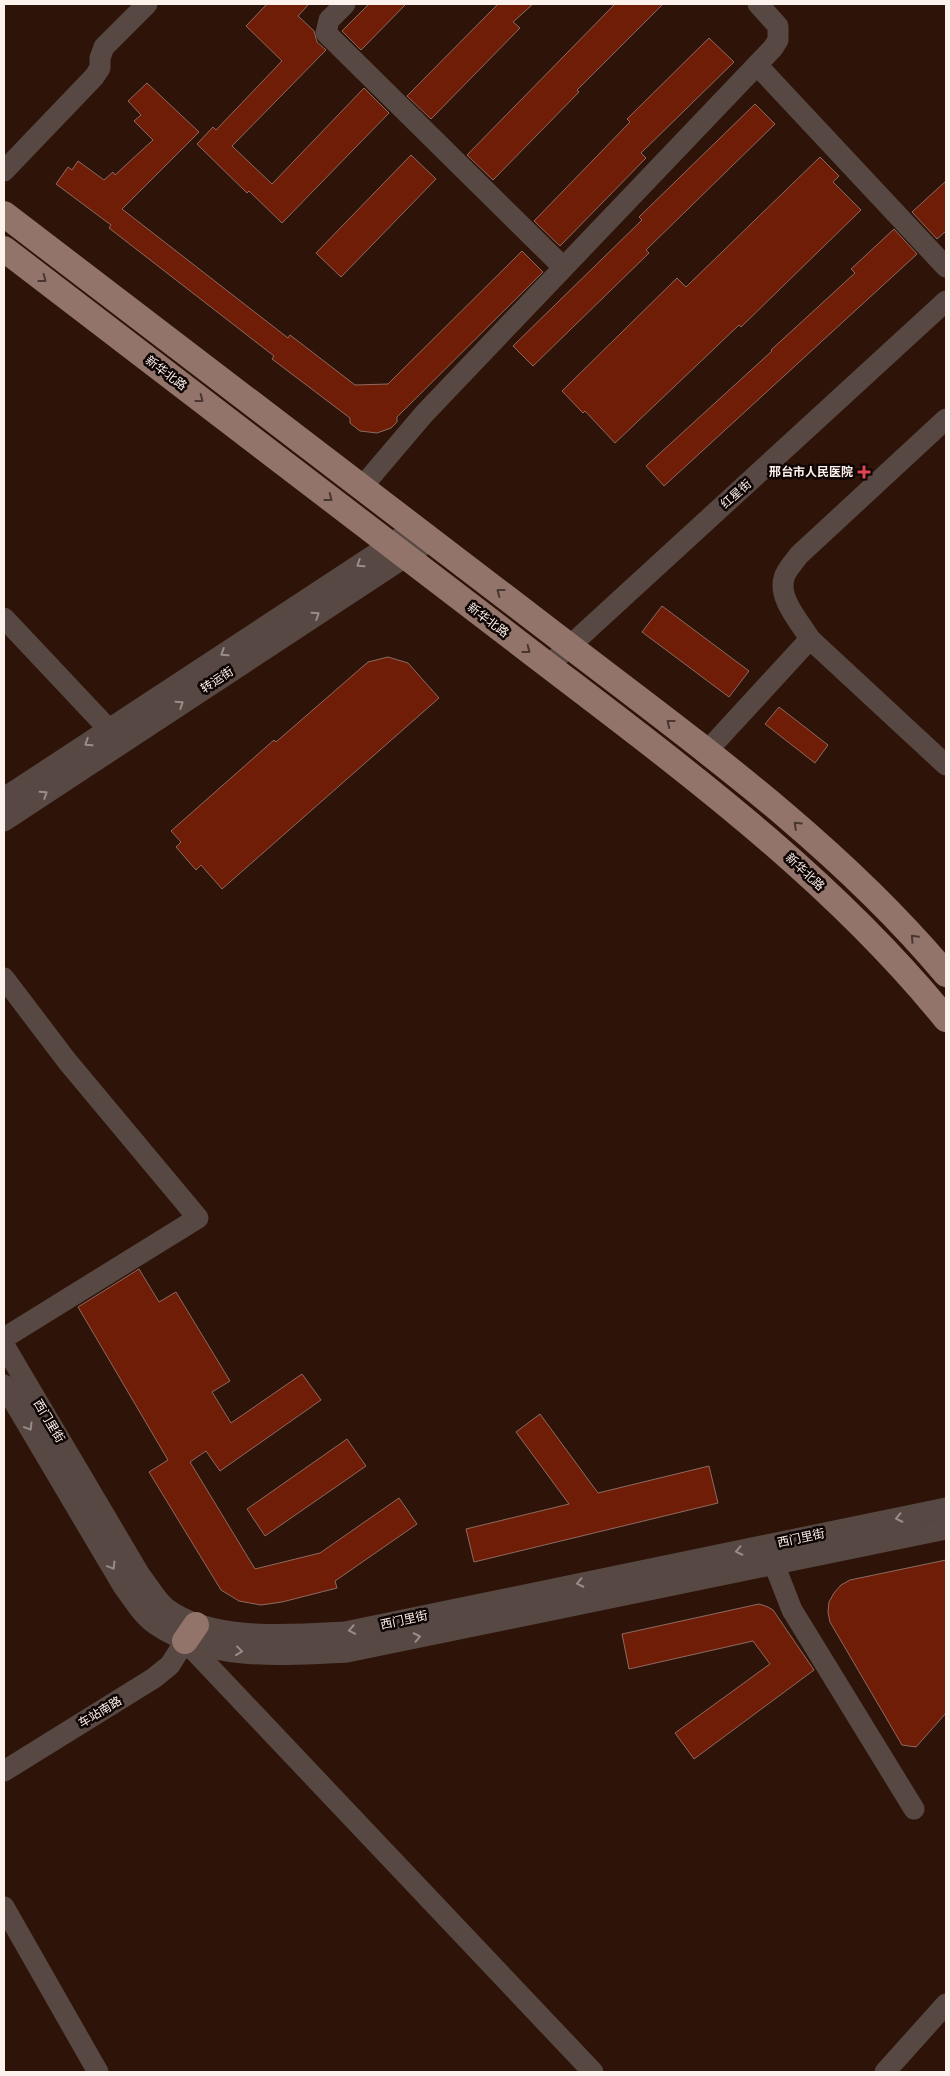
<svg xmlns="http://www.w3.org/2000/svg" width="950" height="2076" viewBox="0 0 950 2076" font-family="Helvetica,'Noto Sans SC',sans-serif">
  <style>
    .building { fill: #701d08; stroke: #8d6a61 }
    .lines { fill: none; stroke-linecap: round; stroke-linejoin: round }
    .minor { stroke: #574844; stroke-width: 21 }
    .major { stroke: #92746b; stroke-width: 26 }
    .oneway { stroke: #493631 }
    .oneway2 { stroke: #9a8c88 }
    .health-dot { fill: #e0444e; stroke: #0e0402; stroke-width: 2 }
    .labels { text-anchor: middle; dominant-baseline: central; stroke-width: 5; stroke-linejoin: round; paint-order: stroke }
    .street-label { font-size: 12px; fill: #fef2ed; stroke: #0e0402 }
    .poi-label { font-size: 12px; font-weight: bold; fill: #fef2ed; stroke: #0e0402; text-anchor: end }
  </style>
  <rect width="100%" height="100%" fill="#2e1408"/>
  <g class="building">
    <path d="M267 4H309L298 16 314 31 317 42 326 50 232 146 272 184 364 88 389 113 282 223 249 191 247 193 197 144 213 127 216 130 282 61 246 26Z"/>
    <path d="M369 4H406L361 50 342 31Z"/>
    <path d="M498 4H533L513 22 520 28 431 119 407 96Z"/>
    <path d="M615 4H663L577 90 579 92 493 180 467 155Z"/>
    <path d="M709 38 734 62 641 153 646 158 560 246 534 221 630 122 627 119Z"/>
    <path d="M147 83 199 132 122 209 288 338 290 335 355 385 388 384 522 251 543 272 397 417V422L391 428 377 433 360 431 350 423V418L272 359 274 356 109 228 111 225 56 184 68 167 72 170 78 161 104 180 113 172 115 175 153 140 134 121 141 115 128 101Z"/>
    <path d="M755 104 775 124 646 250 649 253 533 366 513 346 642 220 639 217Z"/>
    <path d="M411 155 436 179 341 277 316 253Z"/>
    <path d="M820 157 839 176 833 182 861 210 741 327 739 325 615 443 585 411 583 413 562 391 677 278 686 287Z"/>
    <path d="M946 181V231L937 239 912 212Z"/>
    <path d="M894 229 917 254 664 486 646 466 772 351 771 350 855 273 851 269Z"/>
    <path d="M662 606 749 671 729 697 642 632Z"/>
    <path d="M388 657 408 663 439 698 222 889 201 865 196 870 176 847 181 842 171 831 274 740 276 742 368 662Z"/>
    <path d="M779 707 828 745 815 763 765 724Z"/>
    <path d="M139 1269 159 1302 176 1292 230 1381 212 1392 231 1423 302 1374 321 1400 220 1471 206 1451 190 1462 255 1569 320 1553 399 1498 417 1524 335 1581 337 1588 282 1602 261 1605 239 1601 221 1590 149 1472 168 1460 78 1307Z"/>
    <path d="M540 1414 598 1493 709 1466 718 1503 474 1562 466 1529 569 1504 516 1432Z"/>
    <path d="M347 1439 366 1466 265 1536 247 1509Z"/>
    <path d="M946 1560V1713L916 1747 902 1745 830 1622 828 1612 829 1602 834 1593 841 1585 850 1580Z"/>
    <path d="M759 1604 768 1607 773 1610 814 1670 694 1759 675 1733 770 1664 753 1641 629 1669 622 1634Z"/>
  </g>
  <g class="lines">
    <g class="minor">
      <path d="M345 4 329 20 326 33 563 267"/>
      <path d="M757 65 946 267"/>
      <path d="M4 171 94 77 100 68V58L104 47 147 4"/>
      <path d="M362 487 424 414 773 48 778 40V26L758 4"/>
      <path d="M4 618 117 738"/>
      <path d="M810 639C800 622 778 599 784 578 786 570 794 562 799 555L946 419"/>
      <path d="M548 666 946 301"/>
      <path d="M707 751 810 639 946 765"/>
      <path d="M4 798 415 528"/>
      <path d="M4 821 431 540"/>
      <path d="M4 978 67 1061 198 1218 4 1338"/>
      <path d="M4 1345 140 1575C148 1585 156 1600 166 1608 210 1642 292 1635 345 1632L946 1508"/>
      <path d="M4 1385 123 1586C132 1598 142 1615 155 1624 210 1662 284 1655 347 1652L946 1529"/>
      <path d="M774 1564 792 1610 914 1809"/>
      <path d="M4 1771 154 1678 170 1665 185 1641 593 2072"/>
      <path d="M4 1907 98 2072"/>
      <path d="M885 2072 946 2004"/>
    </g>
    <g class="major">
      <path d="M4 214C185 352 366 490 546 628 685 735 833 839 946 974"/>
      <path d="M4 249C174 379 344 510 515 640 667 757 824 869 946 1019"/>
      <path d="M185 1641 196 1625"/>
    </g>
  </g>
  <defs><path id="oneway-chevron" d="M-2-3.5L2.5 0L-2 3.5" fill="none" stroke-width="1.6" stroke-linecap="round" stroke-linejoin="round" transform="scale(1.25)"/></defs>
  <g class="oneway">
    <use href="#oneway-chevron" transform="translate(43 279) rotate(37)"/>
    <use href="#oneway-chevron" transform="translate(200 399) rotate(37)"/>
    <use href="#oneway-chevron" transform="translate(329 498) rotate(38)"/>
    <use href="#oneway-chevron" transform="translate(500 592) rotate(-143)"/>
    <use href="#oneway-chevron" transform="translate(527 650) rotate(37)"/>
    <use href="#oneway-chevron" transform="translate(670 723) rotate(-142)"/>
    <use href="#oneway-chevron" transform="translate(797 825) rotate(-137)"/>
    <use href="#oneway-chevron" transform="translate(914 938) rotate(-133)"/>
  </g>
  <g class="oneway2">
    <use href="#oneway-chevron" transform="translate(360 564) rotate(147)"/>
    <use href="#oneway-chevron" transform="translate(316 615) rotate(-33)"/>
    <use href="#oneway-chevron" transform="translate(224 653) rotate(147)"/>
    <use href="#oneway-chevron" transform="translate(180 704) rotate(-33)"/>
    <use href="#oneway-chevron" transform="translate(88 743) rotate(147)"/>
    <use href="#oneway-chevron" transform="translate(44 794) rotate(-33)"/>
    <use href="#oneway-chevron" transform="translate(29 1427) rotate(59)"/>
    <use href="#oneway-chevron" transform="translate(899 1518) rotate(168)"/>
    <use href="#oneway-chevron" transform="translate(739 1551) rotate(168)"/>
    <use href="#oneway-chevron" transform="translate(112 1566) rotate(59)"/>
    <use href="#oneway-chevron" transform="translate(580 1583) rotate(168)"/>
    <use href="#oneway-chevron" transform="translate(352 1630) rotate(169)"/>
    <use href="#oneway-chevron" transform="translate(417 1637) rotate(-12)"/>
    <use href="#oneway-chevron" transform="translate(239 1651) rotate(7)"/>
  </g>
  <path class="health-dot" d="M861.5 464.5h5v5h5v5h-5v5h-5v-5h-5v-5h5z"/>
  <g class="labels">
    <g class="street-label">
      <text transform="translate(166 373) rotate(37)">新华北路</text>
      <text transform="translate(736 494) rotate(-42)">红星街</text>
      <text transform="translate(488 620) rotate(37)">新华北路</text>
      <text transform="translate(217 680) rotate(-33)">转运街</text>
      <text transform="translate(805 872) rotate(43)">新华北路</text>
      <text transform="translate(49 1421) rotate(59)">西门里街</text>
      <text transform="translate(801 1538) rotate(-12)">西门里街</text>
      <text transform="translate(404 1620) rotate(-12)">西门里街</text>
      <text transform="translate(100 1712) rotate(-31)">车站南路</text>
    </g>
    <g class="poi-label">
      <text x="853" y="472">邢台市人民医院</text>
    </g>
  </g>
  <rect width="950" height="2076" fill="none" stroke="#fef2ed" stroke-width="10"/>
</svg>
